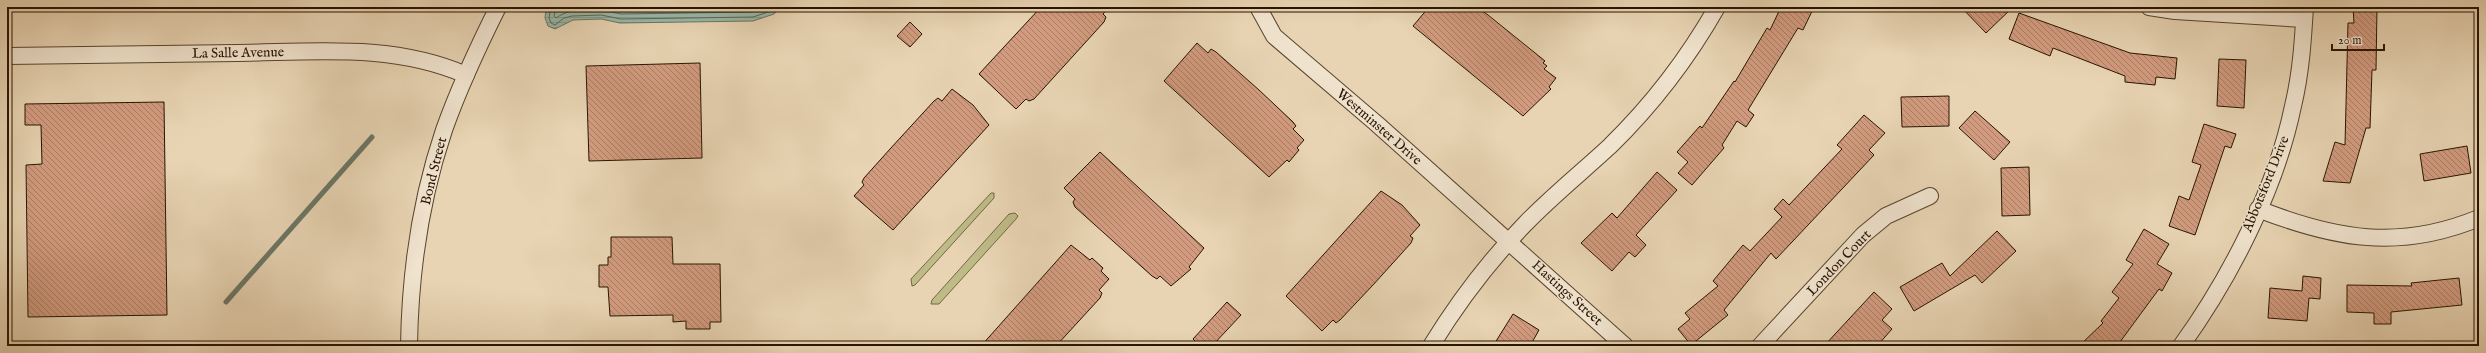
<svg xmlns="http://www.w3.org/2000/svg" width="2486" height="353" viewBox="0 0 2486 353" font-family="'IM FELL English',serif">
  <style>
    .grass { fill: #bebb87; stroke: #736844 }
    .water { fill: url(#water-rules); stroke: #6b7665 }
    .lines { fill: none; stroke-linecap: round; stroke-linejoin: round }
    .shore { stroke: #606654; stroke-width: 1 }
    .stream { stroke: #6b7665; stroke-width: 5 }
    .building { fill: url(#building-back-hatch); stroke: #281400 }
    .minor-casing { stroke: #58442d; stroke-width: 18 }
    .minor { stroke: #f0e3ce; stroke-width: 16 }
    .labels { text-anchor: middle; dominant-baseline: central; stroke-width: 3; stroke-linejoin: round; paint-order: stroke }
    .street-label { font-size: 14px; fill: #281400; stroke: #f0e3ce }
  </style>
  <defs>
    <pattern id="water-rules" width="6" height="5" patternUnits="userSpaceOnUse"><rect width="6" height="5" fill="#98b8a9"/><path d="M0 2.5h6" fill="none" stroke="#839d90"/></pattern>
    <pattern id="building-back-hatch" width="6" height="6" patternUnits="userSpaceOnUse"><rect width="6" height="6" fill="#d29b7f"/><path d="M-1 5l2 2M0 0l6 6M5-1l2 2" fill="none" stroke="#aa7d66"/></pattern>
  </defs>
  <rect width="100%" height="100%" fill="#e8d4b3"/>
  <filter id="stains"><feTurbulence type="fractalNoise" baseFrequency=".005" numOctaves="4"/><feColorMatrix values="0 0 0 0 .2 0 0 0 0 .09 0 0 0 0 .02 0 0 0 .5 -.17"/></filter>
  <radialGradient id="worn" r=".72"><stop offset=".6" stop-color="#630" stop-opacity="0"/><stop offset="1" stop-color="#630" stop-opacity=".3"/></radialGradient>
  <g class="grass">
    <path d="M991 193H994V198L915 285 912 286 911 279Z"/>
    <path d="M1015 213 1018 216 1016 219 939 304H931L932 300 1009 214Z"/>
  </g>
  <path class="water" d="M549 7H781L774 14 753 21 620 23 601 19 573 20 555 29 548 26 545 18 546 10Z"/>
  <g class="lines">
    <g class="shore">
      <path d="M551 7 549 18 551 23 555 25 564 18 572 16 601 15 621 19 753 17 771 11 776 7"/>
      <path d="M556 7 554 16 556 18C574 5 601 10 621 14L752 12 768 7"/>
      <path d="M619 7H677"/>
    </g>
    <path class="stream" d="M226 302 372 137"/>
  </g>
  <g class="building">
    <path d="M1041 7H1109L1103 14 1106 17 1104 22 1034 99 1029 101 1026 99 1016 109 979 74Z"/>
    <path d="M1429 7H1477L1488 15 1545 61 1543 63 1547 66 1544 69 1556 78 1549 87 1551 89 1523 116 1413 26Z"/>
    <path d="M1781 7H1814L1803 30 1798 28 1748 110 1754 115 1746 127 1737 121 1722 145 1724 148 1692 185 1678 173 1688 162 1677 152 1700 126 1702 128 1734 81 1735 82 1767 28 1770 30Z"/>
    <path d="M1961 7H2013L1986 33Z"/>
    <path d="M2353 7H2377L2376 70H2372L2370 128H2366L2350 183 2323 181 2335 142 2345 145 2348 23H2354Z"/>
    <path d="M2019 13 2130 53 2177 58 2175 79 2156 77 2155 85 2125 82V76L2053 48 2050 56 2009 39Z"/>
    <path d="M910 22 922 34 910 47 897 36Z"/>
    <path d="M1197 43 1208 53 1211 49 1216 52 1259 90 1293 122 1296 126 1293 129 1304 140 1297 148 1299 150 1289 162 1287 160 1269 177 1164 81Z"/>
    <path d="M2219 59 2246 60 2244 108 2217 106Z"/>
    <path d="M700 63 702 158 589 161 586 66Z"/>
    <path d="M952 89 973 105 989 125 893 230 854 196 864 185 862 182 864 178 890 149 934 101 938 98 942 101Z"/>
    <path d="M1949 96V126L1902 127 1901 97Z"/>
    <path d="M164 102 167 315 28 317 26 165 42 164 41 125H25V104Z"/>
    <path d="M1975 111 2010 142 1994 160 1959 128Z"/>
    <path d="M1864 115 1885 133 1869 150 1874 155 1776 259 1771 253 1724 310 1728 315 1691 345 1678 329 1690 319 1685 313 1718 286 1713 281 1743 245 1750 251 1782 217 1774 209 1783 199 1789 205 1842 149 1837 145Z"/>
    <path d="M2204 124 2236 134 2231 148 2225 146 2195 235 2169 226 2179 196 2189 200 2201 165 2192 162Z"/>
    <path d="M2467 146 2471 173 2424 181 2420 154Z"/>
    <path d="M1100 152 1204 248 1189 267 1191 269 1171 286 1160 276 1157 279 1152 276 1075 207 1073 202 1075 199 1064 188Z"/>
    <path d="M2029 167 2030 215 2002 216 2001 168Z"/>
    <path d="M1657 172 1677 190 1636 235 1646 245 1635 257 1629 252 1612 271 1581 243 1612 213 1617 218Z"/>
    <path d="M1381 191 1402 205 1420 225 1410 236 1413 238 1411 243 1373 285 1340 320 1336 323 1333 320 1322 331 1286 296Z"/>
    <path d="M2144 229 2169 244 2157 264 2172 273 2162 291 2159 289 2117 346H2079L2103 323 2101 321 2119 298 2112 292 2133 264 2126 260Z"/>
    <path d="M1997 231 2016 251 1982 283 1975 275 1914 311 1900 287 1942 263 1950 276Z"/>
    <path d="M611 237H672L673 264H720L721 322H710V329H686V321L673 322V315L610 316 608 287H599V265H608V257H611Z"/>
    <path d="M1071 245 1090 260 1092 258 1103 268 1101 271 1109 279 1099 290 1102 293 1100 298 1056 346H981Z"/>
    <path d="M2303 276 2321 278 2320 299 2309 298 2307 321 2268 318 2270 288 2302 291Z"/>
    <path d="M2459 278 2462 305 2391 312V324H2374V313L2347 312V285L2412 286 2411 283Z"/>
    <path d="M1874 292 1892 309 1882 320 1892 329 1877 346H1824Z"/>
    <path d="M1227 302 1241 315 1212 346H1200L1193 339Z"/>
    <path d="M1513 314 1539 330 1530 346H1493Z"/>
  </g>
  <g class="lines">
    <defs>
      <g id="minor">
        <path d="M1258 7 1274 36 1377 124 1625 346"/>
        <path d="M2149 7 2175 11 2304 19"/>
        <path d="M7 56C84 55 160 54 237 53 314 52 393 43 466 75"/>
        <path d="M2258 209C2335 239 2399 251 2479 218"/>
        <path d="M409 346C410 274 421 198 444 130 459 88 478 47 498 7"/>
        <path d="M1431 346C1458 302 1489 261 1525 224 1552 196 1582 172 1610 146 1652 105 1688 58 1717 7"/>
        <path d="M1760 346 1863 235 1886 216 1930 196"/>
        <path d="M2181 346C2230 278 2276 189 2293 106 2301 73 2303 40 2305 7"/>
      </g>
    </defs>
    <use href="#minor" class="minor-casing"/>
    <use href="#minor" class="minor"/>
  </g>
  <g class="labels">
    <g class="street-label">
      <text transform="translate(238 53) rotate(-1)">La Salle Avenue</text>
      <text transform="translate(1379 127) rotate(41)">Westminster Drive</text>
      <text transform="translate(434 171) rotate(-76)">Bond Street</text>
      <text transform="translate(2266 184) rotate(-68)">Abbotsford Drive</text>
      <text transform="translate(1839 263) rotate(-46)">London Court</text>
      <text transform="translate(1567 293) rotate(42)">Hastings Street</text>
    </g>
  </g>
  <rect width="2486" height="353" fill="none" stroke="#e8d4b3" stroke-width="24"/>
  <rect x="8" y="8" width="2470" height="337" fill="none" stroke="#281400" stroke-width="2"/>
  <rect x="12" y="12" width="2462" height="329" fill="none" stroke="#281400"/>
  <path d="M2332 44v6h52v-6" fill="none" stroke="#281400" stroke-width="2"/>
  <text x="2338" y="44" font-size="12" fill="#281400" stroke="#f0e3ce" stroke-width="3" paint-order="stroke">20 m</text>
  <rect width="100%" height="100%" filter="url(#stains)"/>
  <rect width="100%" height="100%" fill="url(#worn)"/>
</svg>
